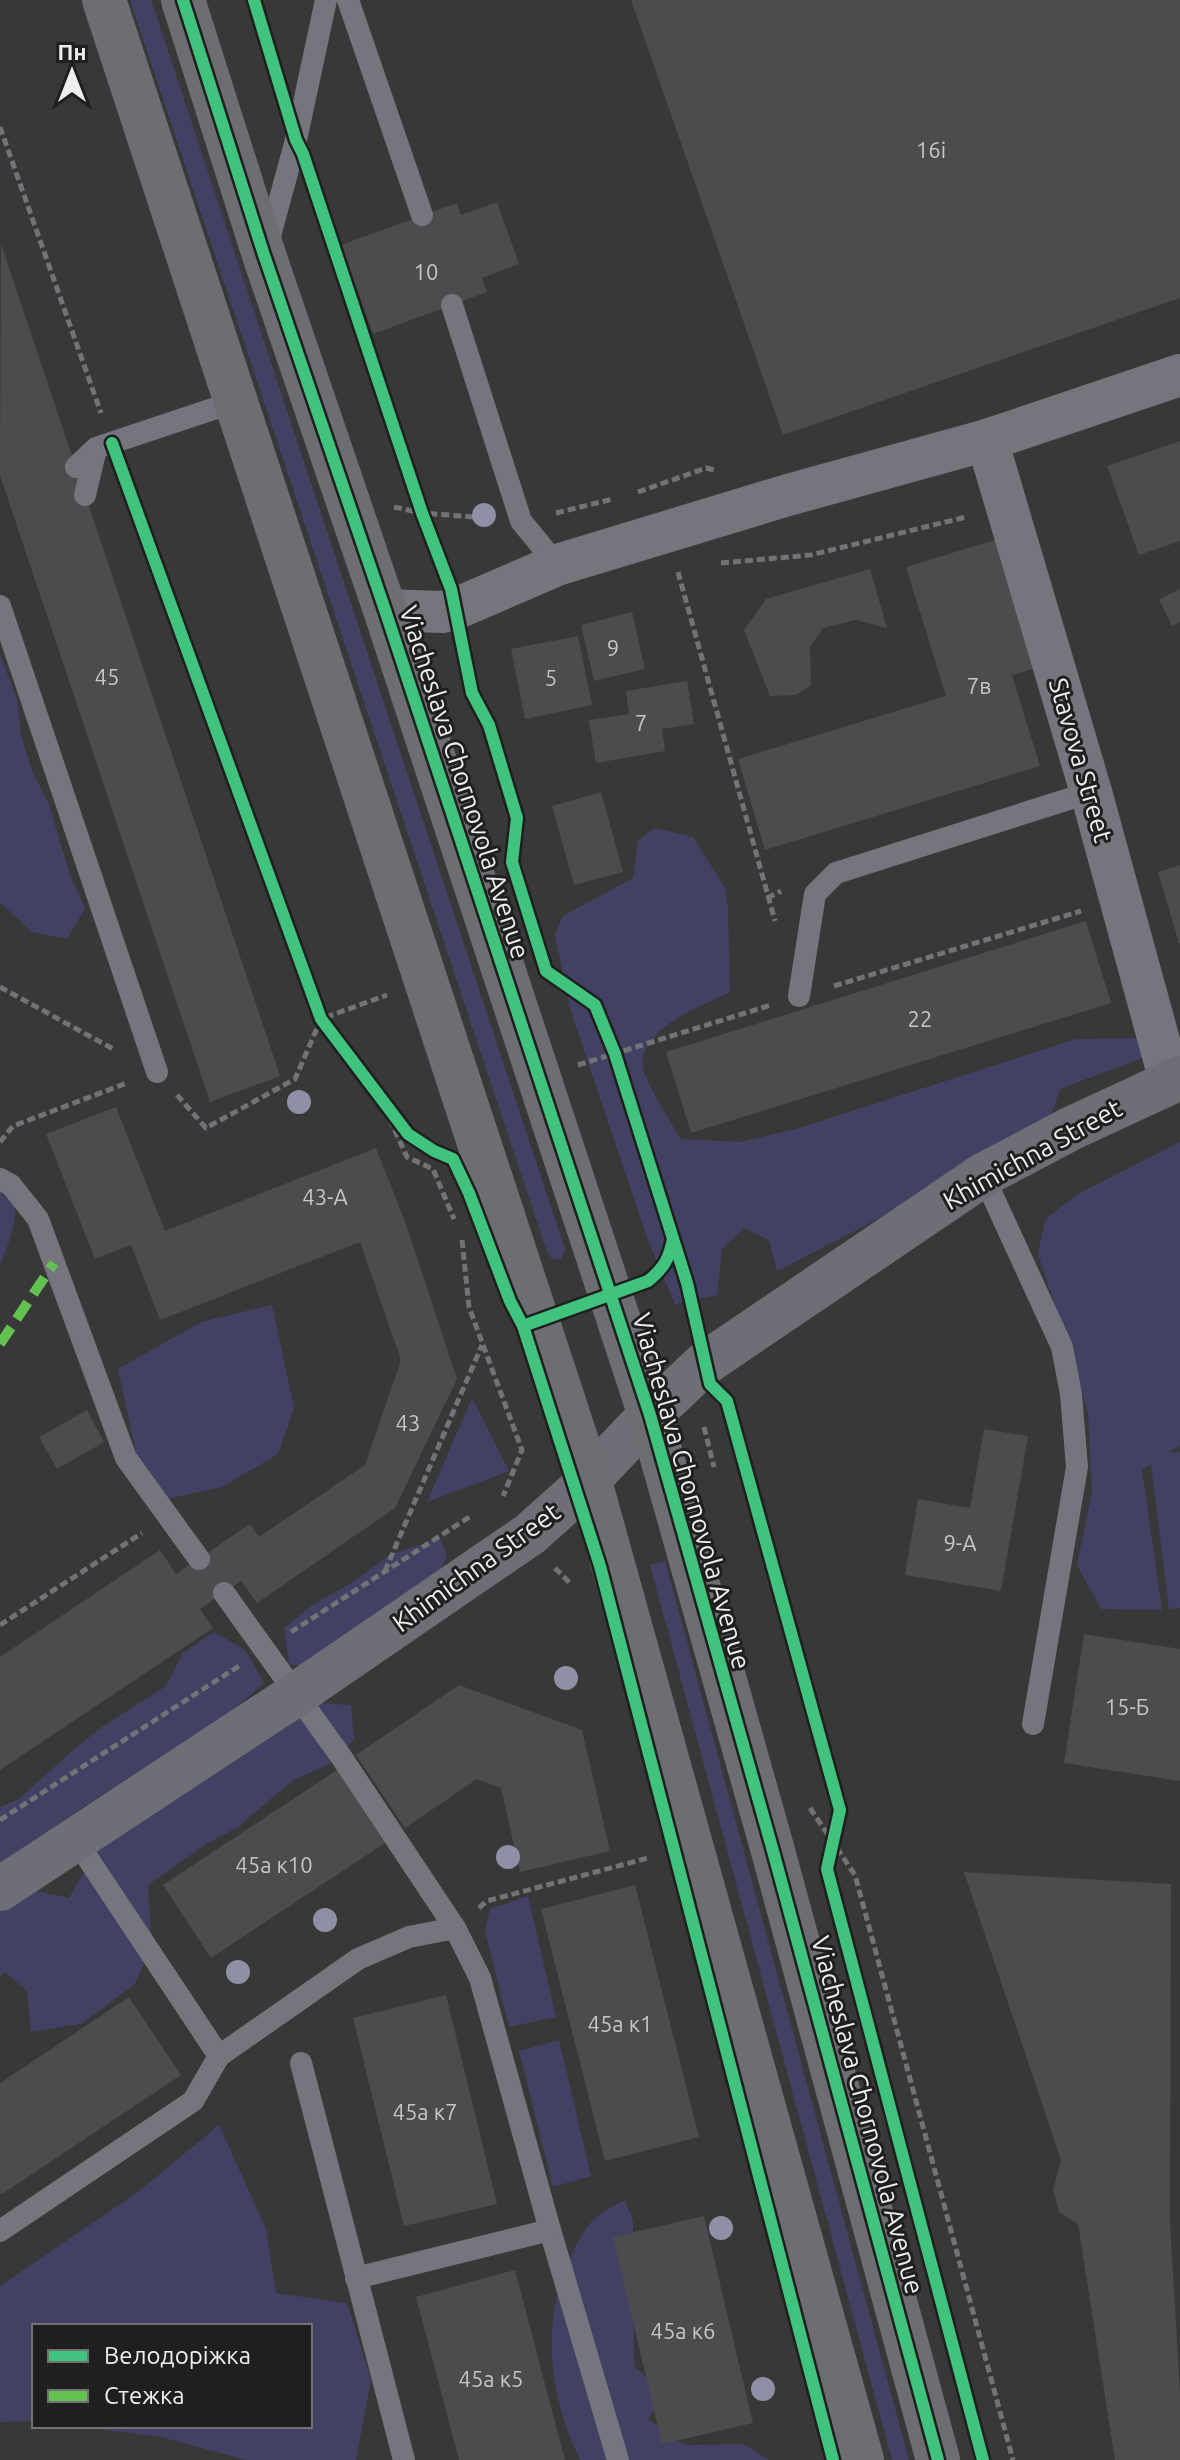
<svg xmlns="http://www.w3.org/2000/svg" width="1180" height="2460" viewBox="0 0 1180 2460" font-family="Ubuntu,sans-serif">
  <style>
    .green { fill: #424163 }
    .building { fill: #4c4c4e }
    .lines { fill: none; stroke-linecap: round; stroke-linejoin: round }
    .path { stroke: #727377; stroke-width: 5; stroke-dasharray: 8 4; stroke-linecap: butt }
    .lane { stroke: #75757e; stroke-width: 22 }
    .street { stroke: #75757e; stroke-width: 42 }
    .secondary { stroke: #6e6e76; stroke-width: 44 }
    .primary { stroke: #6d6d74; stroke-width: 44 }
    .quiet { stroke: #63c152; stroke-width: 10; stroke-dasharray: 20 10; stroke-linecap: butt }
    .cycleway-casing { stroke: #1f1f20; stroke-width: 17 }
    .cycleway { stroke: #40c37c; stroke-width: 12 }
    .tree { fill: #8f90a5 }
    .labels { text-anchor: middle; dominant-baseline: central; stroke-width: 6; stroke-linejoin: round; paint-order: stroke }
    .number-label { font-size: 22px; fill: #c6c6c8 }
    .street-label { font-size: 26px; fill: #eeeef0; stroke: #1f1f20 }
  </style>
  <rect width="100%" height="100%" fill="#383839"/>
  <g class="green">
    <path d="M130 0H151L565 1249 561 1259 554 1260 548 1255Z"/>
    <path d="M0 655 17 699 21 735 32 771 49 805 70 875 85 908 67 939 32 932 0 902Z"/>
    <path d="M654 828 693 837 725 888 728 909 730 992C701 1007 638 1028 643 1068 644 1080 673 1126 681 1139L741 1142 799 1128 1076 1039 1141 1038 1150 1055 1060 1089 1045 1133 777 1271 769 1240 744 1228 722 1249 717 1295 675 1304 648 1240 571 1012 555 935 563 916 633 878 638 841Z"/>
    <path d="M1180 1142V1445L1169 1452H1180V1608L1169 1610 1151 1464 1142 1470 1162 1610 1101 1609 1077 1565 1092 1492 1088 1413 1074 1363 1038 1254 1045 1220 1076 1195Z"/>
    <path d="M0 1173C27 1204 12 1233 0 1266Z"/>
    <path d="M272 1305 294 1408 278 1454 222 1487 168 1499 143 1485 118 1369 201 1322Z"/>
    <path d="M472 1398 509 1471 427 1502Z"/>
    <path d="M440 1538 447 1556 429 1593 310 1668 289 1664 284 1628 311 1606 356 1580 389 1555Z"/>
    <path d="M665 1561 909 2460H892L650 1565Z"/>
    <path d="M214 1632 245 1650 264 1683 223 1719 83 1807 0 1864V1807L19 1799 73 1750 102 1727 166 1686 183 1653Z"/>
    <path d="M316 1703 351 1705 354 1740 328 1765 293 1780 238 1827 206 1844 148 1885 152 1947 134 1985 81 2024 31 2032 27 1991 5 1972 0 1976V1908L30 1890 69 1898 96 1851Z"/>
    <path d="M528 1896 556 2017 509 2027 485 1931 490 1909Z"/>
    <path d="M559 2040 591 2176 553 2187 519 2051Z"/>
    <path d="M219 2125 266 2229 276 2293 347 2303 371 2380 356 2460H246L161 2437 76 2426H310V2326H34V2421L0 2422V2286L138 2192Z"/>
    <path d="M625 2200 633 2222 634 2366 665 2394 648 2419 685 2445 743 2444 769 2460H581L578 2456C550 2395 541 2327 568 2263 574 2249 582 2232 593 2220 601 2212 615 2206 625 2200Z"/>
  </g>
  <g class="building">
    <path d="M631 0H1180V298L783 435Z"/>
    <path d="M497 202 519 264 482 278 487 292 373 334 341 245 457 203 461 215Z"/>
    <path d="M1 244 280 1076 210 1102 0 475Z"/>
    <path d="M1180 441V541L1139 555 1107 466Z"/>
    <path d="M998 539 1038 667 1012 675 1040 766 765 850 738 759 946 696 906 567Z"/>
    <path d="M870 569 887 628 856 620 823 628 810 647 811 685 796 695 770 696 744 630 766 599Z"/>
    <path d="M1180 589V622L1172 626 1159 599Z"/>
    <path d="M632 612 645 669 594 681 581 625Z"/>
    <path d="M578 636 592 705 525 719 511 649Z"/>
    <path d="M687 681 694 724 662 729 665 751 596 763 589 720 629 714 626 691Z"/>
    <path d="M601 792 623 872 574 885 552 806Z"/>
    <path d="M1180 865V943H1179L1158 872Z"/>
    <path d="M1086 921 1111 1003 691 1133 666 1052Z"/>
    <path d="M116 1107 165 1231 376 1148 406 1224 457 1379 395 1508 257 1603 241 1581 200 1609 213 1628 0 1770V1657L160 1550 176 1574 250 1524 259 1537 365 1465 401 1360 360 1242 160 1320 131 1245 95 1259 46 1134Z"/>
    <path d="M87 1410 104 1442 57 1469 39 1437Z"/>
    <path d="M984 1429 1028 1436 1001 1591 905 1575 918 1499 970 1508Z"/>
    <path d="M1084 1634 1180 1649V1781L1064 1763Z"/>
    <path d="M459 1685 582 1730 610 1851 520 1872 501 1788 477 1779 405 1828 356 1755Z"/>
    <path d="M337 1770 385 1843 211 1958 163 1885Z"/>
    <path d="M964 1872 1171 1884 1170 2222 1180 2392V2460H1115L1078 2224 1059 2212 1053 2190 1061 2160Z"/>
    <path d="M635 1885 699 2137 605 2161 541 1909Z"/>
    <path d="M446 1995 497 2204 404 2226 353 2018Z"/>
    <path d="M129 1997 181 2075 2 2194 0 2191V2083Z"/>
    <path d="M704 2216 753 2423 662 2444 613 2237Z"/>
    <path d="M515 2270 565 2460H459L416 2297Z"/>
  </g>
  <g class="lines">
    <g class="path">
      <path d="M254 0 275 70"/>
      <path d="M0 127 101 413"/>
      <path d="M125 479 321 1019 380 1098 407 1157 433 1169 454 1219"/>
      <path d="M638 492 706 468 715 470"/>
      <path d="M394 507 422 513 487 518"/>
      <path d="M556 513 613 499"/>
      <path d="M721 563 811 555 966 517"/>
      <path d="M678 572 775 921"/>
      <path d="M463 651 472 693 489 725 517 818 512 852"/>
      <path d="M767 898 781 891"/>
      <path d="M834 986 1081 911"/>
      <path d="M0 987 115 1050"/>
      <path d="M578 1065 771 1005"/>
      <path d="M177 1095 206 1128 295 1079 321 1019 387 995"/>
      <path d="M0 1142 13 1126 127 1083"/>
      <path d="M462 1240 469 1307 522 1450 503 1496"/>
      <path d="M704 1427 714 1467"/>
      <path d="M555 1568 570 1583"/>
      <path d="M385 1571 482 1345"/>
      <path d="M0 1625 142 1533"/>
      <path d="M291 1632 471 1516"/>
      <path d="M810 1808 855 1875 1013 2460"/>
      <path d="M0 1820 239 1666"/>
      <path d="M479 1908 487 1901 648 1858"/>
    </g>
    <g class="lane">
      <path d="M348 0 422 215"/>
      <path d="M268 243 296 140 326 0"/>
      <path d="M452 305 521 521 557 565"/>
      <path d="M76 467 96 448 237 401"/>
      <path d="M85 495 96 449"/>
      <path d="M0 606 157 1072"/>
      <path d="M799 996 815 894 836 873 1091 792"/>
      <path d="M983 1175 1062 1347 1071 1394 1077 1467 1033 1724"/>
      <path d="M0 1179 11 1185 38 1219 126 1458 199 1559"/>
      <path d="M224 1593 342 1758 455 1928"/>
      <path d="M75 1839 219 2056"/>
      <path d="M301 2063 404 2460"/>
      <path d="M0 2231 193 2101 219 2056 358 1959 409 1937 455 1928 480 1978 550 2230 618 2460"/>
      <path d="M356 2278 550 2230"/>
    </g>
    <g class="street">
      <path d="M987 440 1091 792 1170 1081"/>
      <path d="M385 610 442 612 455 609 557 565 788 495 987 440 1180 375"/>
    </g>
    <path class="secondary" d="M0 1889 295 1695 530 1534 577 1492 650 1415 704 1364 983 1175 1072 1128 1180 1078"/>
    <g class="primary">
      <path d="M104 0 589 1478 862 2460"/>
      <path d="M183 0 264 255 385 610 650 1415 773 1851 938 2460"/>
    </g>
    <path class="quiet" d="M0 1344 54 1263"/>
    <defs>
      <g id="cycleway">
        <path d="M183 0 264 255 385 610 650 1415 773 1851 938 2460"/>
        <path d="M254 0 296 140 303 154 422 513 451 589 472 693 489 725 517 818 512 862 546 971 595 1005 615 1054 687 1283 710 1384 727 1401 840 1810 827 1869 983 2460"/>
        <path d="M112 443 321 1019 408 1134 434 1151 453 1159 469 1193 510 1301 523 1326 600 1566 833 2460"/>
        <path d="M523 1326 648 1281C664 1268 669 1259 673 1239"/>
      </g>
    </defs>
    <use href="#cycleway" class="cycleway-casing"/>
    <use href="#cycleway" class="cycleway"/>
  </g>
  <g class="tree">
    <circle cx="484" cy="515" r="12"/>
    <circle cx="299" cy="1102" r="12"/>
    <circle cx="566" cy="1678" r="12"/>
    <circle cx="508" cy="1857" r="12"/>
    <circle cx="325" cy="1920" r="12"/>
    <circle cx="238" cy="1972" r="12"/>
    <circle cx="721" cy="2228" r="12"/>
    <circle cx="763" cy="2389" r="12"/>
  </g>
  <g class="labels">
    <g class="number-label">
      <text x="931" y="149">16і</text>
      <text x="426" y="271">10</text>
      <text x="613" y="647">9</text>
      <text x="107" y="676">45</text>
      <text x="551" y="677">5</text>
      <text x="979" y="685">7в</text>
      <text x="641" y="722">7</text>
      <text x="920" y="1018">22</text>
      <text x="325" y="1196">43-А</text>
      <text x="408" y="1422">43</text>
      <text x="960" y="1542">9-А</text>
      <text x="1127" y="1706">15-Б</text>
      <text x="274" y="1864">45а к10</text>
      <text x="620" y="2023">45а к1</text>
      <text x="425" y="2111">45а к7</text>
      <text x="683" y="2330">45а к6</text>
      <text x="491" y="2378">45а к5</text>
    </g>
    <g class="street-label">
      <text transform="translate(1081 760) rotate(74)">Stavova Street</text>
      <text transform="translate(465 782) rotate(72)">Viacheslava Chornovola Avenue</text>
      <text transform="translate(1032 1154) rotate(-29)">Khimichna Street</text>
      <text transform="translate(692 1491) rotate(74)">Viacheslava Chornovola Avenue</text>
      <text transform="translate(476 1567) rotate(-36)">Khimichna Street</text>
      <text transform="translate(868 2115) rotate(75)">Viacheslava Chornovola Avenue</text>
    </g>
  </g>
  <rect x="32" y="2324" width="280" height="104" fill="#1f1f20" stroke="#727273" stroke-width="2"/>
  <rect x="48" y="2350" width="40" height="12" fill="#40c37c" stroke="#727273" stroke-width="2"/>
  <text x="104" y="2364" font-size="24" fill="#eeeef0">Велодоріжка</text>
  <rect x="48" y="2390" width="40" height="12" fill="#63c152" stroke="#727273" stroke-width="2"/>
  <text x="104" y="2404" font-size="24" fill="#eeeef0">Стежка</text>
  <g transform="translate(72 72)" stroke="#1f1f20" stroke-width="6" paint-order="stroke">
  <path d="M0-6L14 30L0 20L-14 30Z" fill="#eeeef0"/>
  <text y="-12" font-size="22" font-weight="bold" text-anchor="middle" fill="#eeeef0">Пн</text>
  </g>
</svg>
